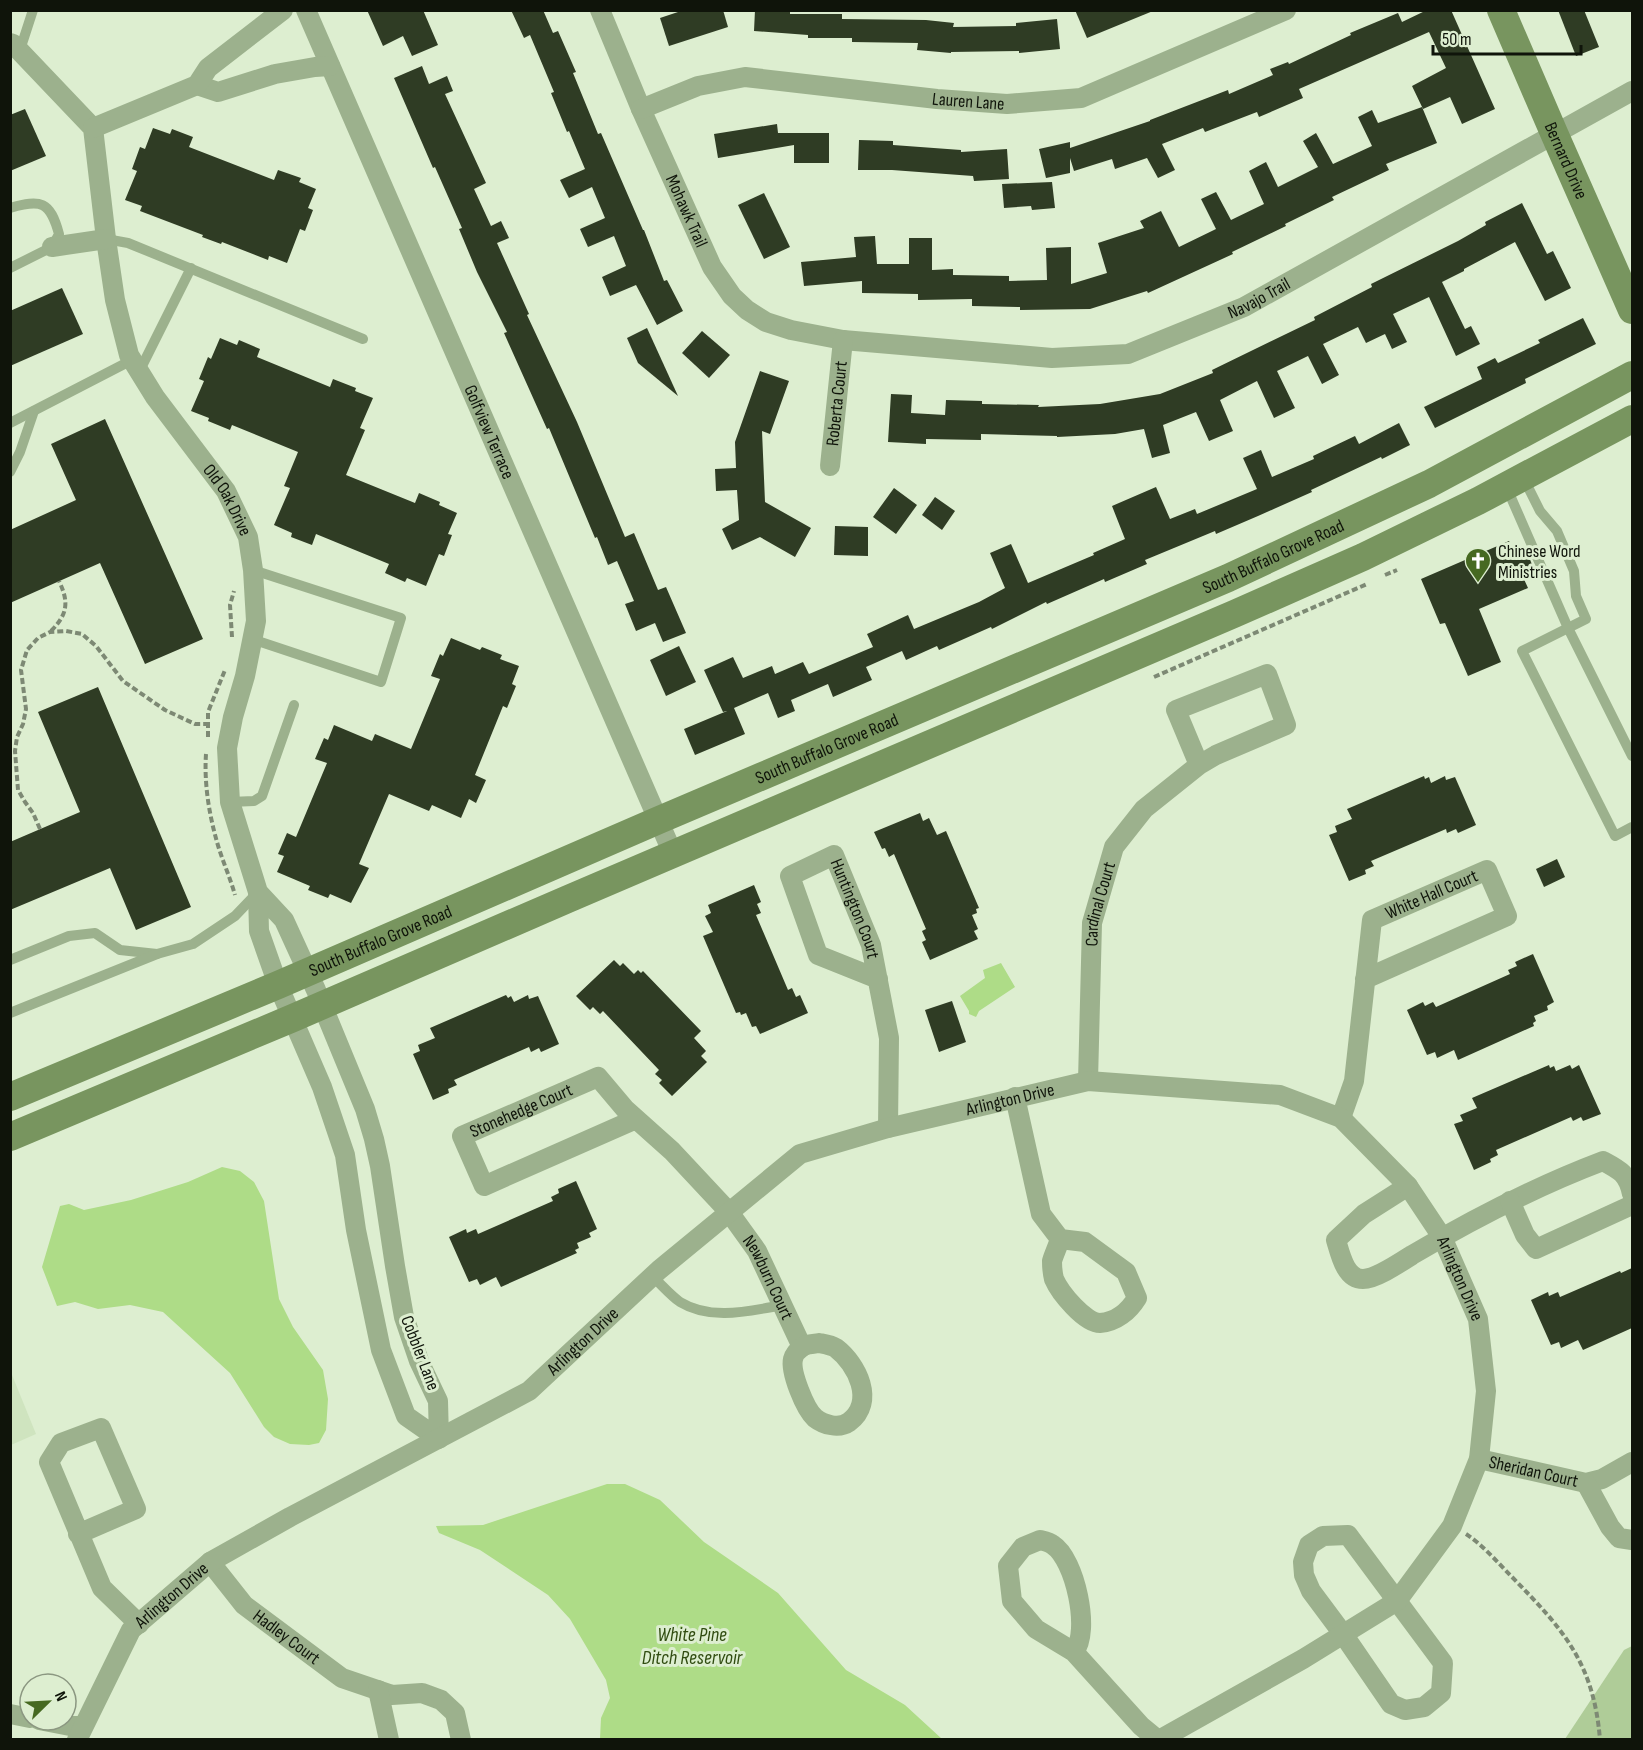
<svg xmlns="http://www.w3.org/2000/svg" width="1643" height="1750" viewBox="0 0 1643 1750" font-family="'Sofia Sans Condensed',sans-serif">
  <style>
    .built { fill: #cfe4bf }
    .green { fill: #afcc98 }
    .water { fill: #aedc87 }
    .building { fill: #2f3c24 }
    .lines { fill: none; stroke-linecap: round; stroke-linejoin: round }
    .path { stroke: #7d8974; stroke-width: 4; stroke-dasharray: 6 3; stroke-linecap: butt }
    .lane { stroke: #9cb18d; stroke-width: 10 }
    .street { stroke: #9cb18d; stroke-width: 20 }
    .secondary { stroke: #78955f; stroke-width: 28 }
    .labels { text-anchor: middle; dominant-baseline: central; stroke-width: 6; stroke-linejoin: round; paint-order: stroke }
    .street-label { font-size: 18px; fill: #0f140a; stroke: #ddeed0 }
    .poi-label { font-size: 18px; fill: #0f140a; stroke: #ddeed0; text-anchor: start }
    .water-label { font-size: 20px; font-style: italic; fill: #304c10; stroke: #ddeed0 }
  </style>
  <rect width="100%" height="100%" fill="#ddeed0"/>
  <path class="built" d="M10 1370 36 1434 11 1445H10Z"/>
  <path class="green" d="M1632 1646V1739H1565L1624 1650Z"/>
  <g class="water">
    <path d="M1001 963 1015 987 979 1011 976 1017 969 1014V1011L960 996 985 978 983 970Z"/>
    <path d="M222 1167 240 1171 254 1182 264 1201 279 1299 293 1327 323 1370 328 1399 326 1430 319 1443 309 1445 290 1444 274 1437 264 1427 230 1373 163 1312 130 1305 98 1309 75 1302 57 1306 42 1267 60 1206 69 1204 84 1210 131 1200 188 1182Z"/>
    <path d="M607 1484H625L660 1500 704 1542 778 1593 846 1670 905 1705 942 1739H600L601 1718 610 1698 606 1680 570 1619 548 1595 480 1550 439 1533 436 1526 483 1525Z"/>
  </g>
  <g class="building">
    <path d="M367 10H423L438 45 412 56 403 36 383 46Z"/>
    <path d="M511 10H543L553 33 558 31 576 72 573 73 598 134 601 133 643 230H644L664 281 667 280 683 311 657 325 636 285 610 296 602 277 626 266 614 236 588 247 580 229 605 218 592 187 569 198 560 180 585 169 569 131 567 132 551 93 554 92 530 35 524 38Z"/>
    <path d="M684 10H723L728 27 669 46 660 18Z"/>
    <path d="M755 10H790V14H842V19L926 20 954 23 953 27 1016 26V23L1057 19 1060 49 1019 53V51L951 52V53L917 50 918 43 852 42V38H808V35L754 31Z"/>
    <path d="M1075 10H1153V11L1087 38Z"/>
    <path d="M1427 10H1451L1495 109 1462 124 1450 97 1423 109 1412 86 1446 68 1429 32 1299 89 1303 98 1259 117 1257 112 1205 132 1203 128 1162 144 1175 170 1158 178 1147 158 1115 169 1112 159 1074 171 1070 158V173L1046 178 1039 149 1070 142V148L1150 121V120L1228 90 1229 94 1273 75 1270 69 1288 62 1289 64 1351 35 1350 33 1398 13 1402 22Z"/>
    <path d="M1558 10H1584L1599 47 1576 56Z"/>
    <path d="M422 66 429 84 447 76 453 91 445 94 486 183 474 189 491 226 501 221 509 238 497 243 529 314 527 315 577 422 625 537 634 533 658 590 666 587 686 633 663 642 655 623 636 631 625 604 634 601 617 561 608 565 597 537 595 538 549 428 547 429 504 333 507 332 477 272 459 229 462 228 435 167 433 168 394 78Z"/>
    <path d="M1422 107 1437 143 1386 164 1389 170 1332 197 1334 200 1285 224 1286 226 1232 252 1233 254 1148 293 1147 291 1090 309 1020 310V307L972 306V299L918 300V294L862 293V281L804 286 801 262 856 257 854 237 875 236 877 264H909V238H932V270L953 269V275L1009 276V281L1047 280 1046 248 1071 247V284L1107 273 1098 243 1144 228 1140 221 1161 211 1179 247 1216 229 1201 199 1216 192 1231 220 1264 204 1249 171 1266 162 1278 187 1318 167 1303 141 1316 133 1333 164 1372 146 1358 117 1372 110 1378 123Z"/>
    <path d="M25 109 46 156 10 171V115Z"/>
    <path d="M777 124 778 133H829V163H794V145L718 158 714 134Z"/>
    <path d="M153 128 170 134 172 129 193 137 189 147 274 180 278 170 301 178 299 182 316 189 308 208 313 210 305 231 300 229 287 263 269 256 268 260 222 242 221 244 202 237 203 235 140 211 142 206 125 200 137 171 132 169 140 147 145 149Z"/>
    <path d="M859 140 893 141V145L961 150V152L1007 149 1009 179 974 181 973 176 892 170H858Z"/>
    <path d="M1052 182 1055 208 1032 210 1031 206 1004 208 1002 184Z"/>
    <path d="M764 193 790 247 764 259 738 205Z"/>
    <path d="M1522 203 1547 254 1553 251 1571 288 1545 301 1515 242 1464 269V271L1442 282 1465 329 1471 326 1480 344 1456 356 1429 297 1393 314 1407 342 1392 349 1385 334 1366 343 1358 327 1323 344 1339 375 1322 384 1308 356 1277 371 1295 408 1274 418 1257 381 1220 400 1233 431 1209 441 1196 412 1163 425 1170 453 1152 458 1144 429 1115 434 1057 437V436L981 434V440L926 439V444L888 442 891 394 912 395 911 413 945 415 946 400 982 401V404L1039 405 1038 407 1100 404 1160 394 1213 373 1212 370 1315 320 1314 317 1372 287 1371 284 1458 241 1486 225 1485 222Z"/>
    <path d="M62 288 83 334 10 366V311Z"/>
    <path d="M1583 318 1596 344 1525 379 1526 383 1435 428 1424 407 1482 379 1477 367 1495 358 1498 363 1540 343 1538 340Z"/>
    <path d="M647 328 678 396 638 363 627 338Z"/>
    <path d="M702 331 730 355 709 378 682 353Z"/>
    <path d="M220 338 237 345 239 340 260 349 257 357 330 387 333 379 356 388 355 391 373 398 360 428 365 430 346 475 415 503 419 493 440 502 439 505 457 513 448 534 452 535 444 556 439 554 426 586 407 578 405 582 385 573 389 564 316 534 312 545 291 537 292 533 274 525 290 488 284 486 298 452 232 425 230 430 208 421 209 418 191 411 204 381 199 379 208 357 211 359Z"/>
    <path d="M760 371 789 381 770 434 762 431 765 502 811 528 795 557 760 537 732 550 722 529 739 520 737 490 716 491 715 469 736 468 735 442Z"/>
    <path d="M105 419 203 639 145 664 100 563 10 603V530L76 500 51 444Z"/>
    <path d="M1399 423 1410 445 1382 459 1381 457 1311 490 1312 492 1258 516 1216 534 1215 531 1145 560 1147 564 1105 582 1104 579 1047 604 1046 602 992 629 991 627 939 650 937 646 906 660 902 651 866 667 872 680 833 697 828 684 791 700 795 711 778 718 768 693 734 708 745 734 695 755 684 729 727 711 723 712 704 670 733 657 743 678 772 666 775 674 803 662 809 674 873 647 867 634 908 615 914 629 979 602 1005 588 990 553 1011 544 1028 583 1094 555 1093 553 1125 539 1112 506 1156 487 1170 519 1195 509 1197 514 1257 489 1243 458 1261 450 1272 477 1314 459 1313 456 1355 436 1359 444Z"/>
    <path d="M894 488 917 505 896 534 873 517Z"/>
    <path d="M935 497 955 511 942 530 922 515Z"/>
    <path d="M835 526 868 527V556L834 555Z"/>
    <path d="M1509 541 1514 552 1525 547 1535 572 1523 577 1528 588 1479 609 1501 662 1468 676 1445 623 1440 624 1421 579Z"/>
    <path d="M451 638 480 650 482 647 502 655 500 659 519 666 512 684 516 686 507 708 503 706 475 775 486 780 476 803 469 799 461 818 432 805 429 811 389 794 359 864 369 868 351 903 330 894 328 898 308 890 310 886 277 872 284 856 278 854 287 833 296 837 327 763 315 759 324 738 328 740 334 725 372 741 375 734 411 749 440 679 431 676 440 654 443 656Z"/>
    <path d="M679 646 696 682 666 696 650 660Z"/>
    <path d="M98 687 191 907 136 930 110 868 10 910V842L80 812 38 712Z"/>
    <path d="M1424 776 1425 779 1429 777 1431 783 1445 776 1446 780 1455 777 1476 825 1458 833 1456 829 1447 833 1446 829 1371 861 1374 866 1365 870 1366 874 1349 881 1329 835 1337 832 1335 826 1352 819 1347 809Z"/>
    <path d="M920 813 923 821 929 818 937 835 946 831 979 908 976 909 977 913 972 915 978 929 974 931 978 939 930 960 922 942 926 940 922 931 926 929 894 854 889 857 885 848 882 849 874 832Z"/>
    <path d="M1557 859 1565 877 1544 887 1536 869Z"/>
    <path d="M754 885 761 902 757 904 761 913 756 915 788 990 792 988 796 997 800 995 808 1013 760 1034 756 1026 752 1027 746 1013 741 1015 740 1012 736 1013 703 936 713 932 705 916 711 913 708 905Z"/>
    <path d="M1533 954 1554 1002 1547 1006 1548 1010 1534 1016 1536 1021 1533 1023 1534 1026 1458 1060 1454 1050 1437 1058 1435 1052 1427 1055 1407 1010 1423 1002 1425 1006 1433 1002 1436 1007 1510 974 1508 970 1517 966 1515 962Z"/>
    <path d="M614 960 620 966 623 963 634 974 638 970 641 973 643 971 701 1031 694 1038 706 1051 701 1056 707 1062 672 1096 659 1083 662 1080 655 1074 659 1070 603 1011 600 1014 593 1007 590 1010 576 996Z"/>
    <path d="M506 995 508 998 511 996 514 1002 528 995 529 999 538 996 559 1044 541 1052 539 1048 531 1052 529 1047 454 1080 457 1085 448 1089 449 1093 433 1100 413 1054 420 1051 418 1045 435 1038 430 1028Z"/>
    <path d="M952 1001 966 1042 939 1052 925 1010Z"/>
    <path d="M1549 1065 1550 1068 1554 1066 1556 1071 1570 1065 1572 1069 1579 1065 1601 1114 1583 1121 1581 1117 1573 1121 1571 1117 1496 1150 1498 1155 1490 1159 1491 1162 1474 1170 1454 1124 1463 1121 1460 1115 1477 1108 1472 1098Z"/>
    <path d="M576 1181 597 1229 589 1233 591 1237 577 1243 579 1248 575 1250 577 1253 501 1287 496 1277 480 1285 477 1279 469 1282 449 1237 466 1229 467 1233 476 1229 478 1234 553 1201 551 1197 559 1193 558 1189Z"/>
    <path d="M1632 1268V1328L1583 1350 1578 1340 1561 1348 1559 1342 1551 1345 1531 1300 1548 1292 1549 1296 1558 1292 1560 1297 1620 1271 1621 1273Z"/>
  </g>
  <g class="lines">
    <g class="path">
      <path d="M1385 575 1397 570"/>
      <path d="M51 631C68 614 69 602 59 581"/>
      <path d="M232 637 230 605 234 591"/>
      <path d="M1154 677 1367 584"/>
      <path d="M208 737V712L225 670"/>
      <path d="M206 754C204 783 209 814 217 842 222 860 230 877 235 895"/>
      <path d="M40 829 33 813 25 802 18 790 15 751 17 737 23 724 26 709 21 670 27 650 38 638 50 632 66 631 82 634 96 646 123 681 165 710 195 724H208"/>
      <path d="M1466 1534C1483 1545 1499 1564 1513 1578 1564 1630 1594 1664 1600 1740"/>
    </g>
    <g class="lane">
      <path d="M20 50 33 10"/>
      <path d="M10 208C41 199 50 201 59 234L52 247 10 268"/>
      <path d="M106 239 128 243 363 339"/>
      <path d="M139 372 191 268"/>
      <path d="M10 423 132 360"/>
      <path d="M10 472 20 452 34 411"/>
      <path d="M1523 477 1540 511 1557 531 1574 571 1576 596 1586 619 1522 651 1615 836 1632 827"/>
      <path d="M1506 486 1568 628 1632 756"/>
      <path d="M252 639 381 682 401 618 253 570"/>
      <path d="M230 802 254 801 262 796 294 705"/>
      <path d="M10 960 69 936 95 933 120 950 157 954"/>
      <path d="M10 1013 157 954 193 944 235 916 258 892"/>
      <path d="M652 1276C661 1284 670 1295 680 1302 711 1321 749 1311 783 1305"/>
    </g>
    <g class="street">
      <path id="s1" d="M306 10 673 854"/>
      <path id="s2" d="M600 10 641 109 712 267 732 296 747 310 766 322 791 330 843 340 1052 358 1128 354 1244 307 1632 91"/>
      <path id="s3" d="M10 43 13 44 93 128 106 239 115 300 129 355 155 397 226 491 248 537 253 570 256 621 245 676 233 717 227 748 230 802 258 892 259 931 278 985 322 1087 345 1155 356 1230 381 1350 406 1416 439 1439 438 1401 419 1361 404 1317 395 1266 380 1166 374 1139 365 1109 316 990 284 920 258 892"/>
      <path d="M197 85 218 92 275 74 315 67 330 66"/>
      <path id="s4" d="M641 109 698 86 745 77 937 99 1007 104 1081 98 1286 10"/>
      <path d="M93 128 197 85 208 68 283 10"/>
      <path d="M52 247 106 239"/>
      <path id="s5" d="M830 466 843 340"/>
      <path id="s6" d="M878 979 818 955 790 876 834 855 871 945 889 1038 888 1128"/>
      <path id="s7" d="M1088 1081 1092 923 1114 847 1144 809 1199 765 1216 755 1286 725 1267 674 1176 710 1199 765"/>
      <path d="M1015 1097 1041 1214 1060 1239 1085 1242 1126 1272 1137 1298C1129 1311 1116 1322 1100 1323 1085 1323 1060 1293 1054 1279 1053 1275 1052 1266 1052 1261 1054 1254 1058 1246 1060 1239"/>
      <path id="s8" d="M1341 1118 1354 1081 1372 920 1487 870 1507 916 1365 979"/>
      <path id="s9" d="M636 1119 484 1186 462 1136 598 1077 625 1109 672 1151 729 1212 757 1251 802 1347"/>
      <path d="M1408 1186 1364 1214 1336 1240C1340 1253 1345 1279 1363 1279 1376 1279 1401 1262 1412 1255 1473 1219 1537 1186 1603 1161 1620 1170 1628 1174 1632 1194"/>
      <path d="M1510 1201 1525 1235 1536 1249 1632 1205"/>
      <path d="M819 1343C824 1344 831 1345 836 1348 857 1364 876 1402 849 1422 839 1429 824 1425 815 1418 805 1409 790 1372 793 1359 794 1355 798 1350 801 1348 805 1344 813 1344 819 1343Z"/>
      <path id="s10" d="M1479 1459 1586 1483 1602 1479 1632 1462"/>
      <path d="M1586 1483 1610 1527 1619 1538 1632 1540"/>
      <path d="M78 1534 136 1509 101 1428 61 1443 49 1462 102 1588 139 1624"/>
      <path d="M1348 1535 1443 1663 1441 1693 1424 1707 1405 1710 1391 1704 1343 1634 1311 1591 1304 1575 1303 1562 1309 1545 1323 1536Z"/>
      <path id="s11" d="M210 1562 244 1605 342 1678 392 1695 422 1693 441 1700 455 1713 461 1740"/>
      <path d="M1074 1652C1091 1632 1075 1559 1053 1545 1049 1542 1044 1541 1040 1540L1023 1547 1008 1566 1012 1601 1036 1629 1074 1652 1141 1726 1158 1740"/>
      <path d="M378 1690 389 1740"/>
      <path d="M10 1714 30 1718"/>
      <path d="M39 1720 70 1726H82"/>
      <path id="s12" d="M77 1740 131 1630 210 1562 290 1517 529 1391 659 1270 800 1154 888 1128 1088 1081 1280 1095 1341 1118 1408 1186 1442 1237 1478 1319 1486 1391 1479 1459 1452 1526 1397 1601 1303 1659 1159 1740"/>
    </g>
    <g class="secondary">
      <path id="s13" d="M1501 10 1554 133 1632 310"/>
      <path id="s14" d="M10 1097 278 985 659 820 1228 578 1429 484 1632 375"/>
      <path d="M10 1137 293 1018 568 899 1234 614 1363 557 1478 501 1632 419"/>
    </g>
  </g>
  <defs>
    <symbol id="church-pin" viewBox="-11 -11 22 30"><path d="M0 17L-7.5 6A9.5 9.5 0 1 1 7.5 6Z" fill="#466921" stroke="#ddeed0"/><path d="M-1.2-6h2.4v3.5h3.3v2.4h-3.3V6h-2.4V-.1h-3.3v-2.4h3.3Z" fill="#fff"/></symbol>
  </defs>
  <g fill-rule="evenodd">
    <use href="#church-pin" x="1463" y="546" width="30" height="40"/>
  </g>
  <g class="labels">
    <g class="street-label">
      <text stroke="none"><textPath href="#s4" startOffset="334">Lauren Lane</textPath></text>
      <text stroke="none"><textPath href="#s13" startOffset="164">Bernard Drive</textPath></text>
      <text stroke="none"><textPath href="#s2" startOffset="219">Mohawk Trail</textPath></text>
      <text stroke="none"><textPath href="#s2" startOffset="866">Navajo Trail</textPath></text>
      <text stroke="none"><textPath href="#s5" startOffset="63">Roberta Court</textPath></text>
      <text stroke="none"><textPath href="#s1" startOffset="460">Golfview Terrace</textPath></text>
      <text stroke="none"><textPath href="#s3" startOffset="525">Old Oak Drive</textPath></text>
      <text stroke="none"><textPath href="#s14" startOffset="1374">South Buffalo Grove Road</textPath></text>
      <text stroke="none"><textPath href="#s14" startOffset="888">South Buffalo Grove Road</textPath></text>
      <text stroke="none"><textPath href="#s8" startOffset="266">White Hall Court</textPath></text>
      <text stroke="none"><textPath href="#s7" startOffset="178">Cardinal Court</textPath></text>
      <text stroke="none"><textPath href="#s6" startOffset="255">Huntington Court</textPath></text>
      <text stroke="none"><textPath href="#s14" startOffset="402">South Buffalo Grove Road</textPath></text>
      <text stroke="none"><textPath href="#s12" startOffset="1166">Arlington Drive</textPath></text>
      <text stroke="none"><textPath href="#s9" startOffset="285">Stonehedge Court</textPath></text>
      <text stroke="none"><textPath href="#s9" startOffset="634">Newburn Court</textPath></text>
      <text stroke="none"><textPath href="#s12" startOffset="1706">Arlington Drive</textPath></text>
      <text stroke="none"><textPath href="#s12" startOffset="662">Arlington Drive</textPath></text>
      <text transform="translate(420 1353) rotate(69)">Cobbler Lane</text>
      <text stroke="none"><textPath href="#s10" startOffset="56">Sheridan Court</textPath></text>
      <text stroke="none"><textPath href="#s12" startOffset="176">Arlington Drive</textPath></text>
      <text stroke="none"><textPath href="#s11" startOffset="108">Hadley Court</textPath></text>
    </g>
    <g class="poi-label">
      <text x="1498" y="551">Chinese Word<tspan x="1498" dy="21">Ministries</tspan></text>
    </g>
    <g class="water-label">
      <text x="692" y="1635">White Pine<tspan x="692" dy="23">Ditch Reservoir</tspan></text>
    </g>
  </g>
  <rect width="1643" height="1750" fill="none" stroke="#0f140a" stroke-width="24"/>
  <g transform="translate(48 1702) rotate(66)"><circle r="28" fill="#ddeed0" stroke="#8b9781" stroke-width="1.5"/>
  <path d="M0-4.5L10 22L0 15L-10 22Z" fill="#466921"/>
  <text y="-9" font-size="16" font-weight="bold" text-anchor="middle" fill="#0f140a">N</text>
  </g>
  <path d="M1433 45v9h148v-9" fill="none" stroke="#0f140a" stroke-width="3"/>
  <text x="1442" y="45" font-size="18" fill="#0f140a" stroke="#ddeed0" stroke-width="4.5" paint-order="stroke">50 m</text>
</svg>
